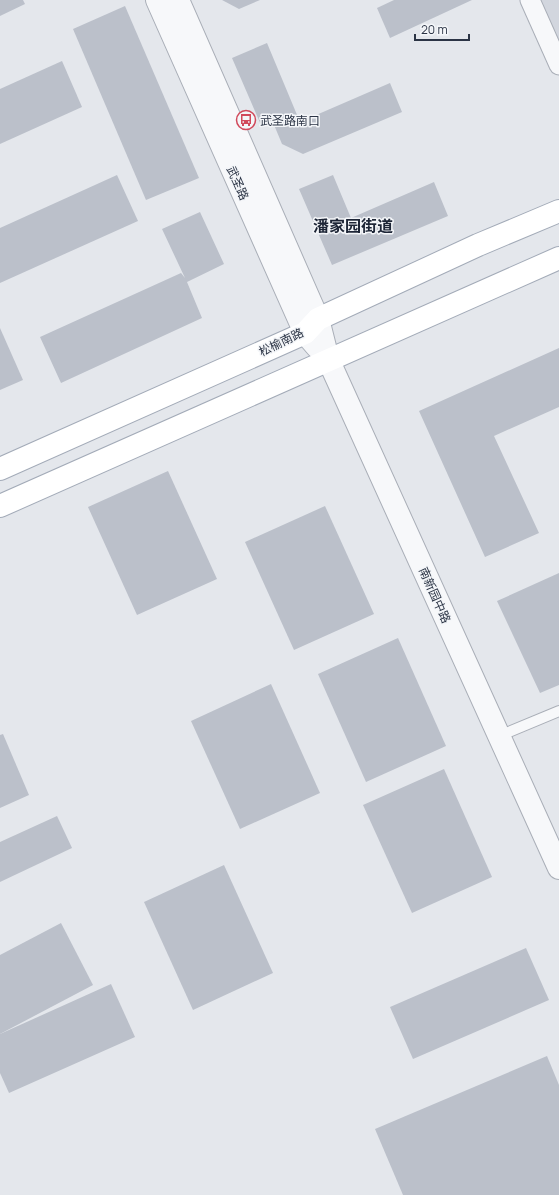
<svg xmlns="http://www.w3.org/2000/svg" width="559" height="1195" viewBox="0 0 559 1195" font-family="Manrope,'Noto Sans SC',sans-serif">
  <style>
    .built { fill: #d2d6de }
    .building { fill: #bbc0ca }
    .lines { fill: none; stroke-linecap: round; stroke-linejoin: round }
    .service-casing { stroke: #a9aeb7; stroke-width: 12 }
    .minor-casing { stroke: #a9aeb7; stroke-width: 21 }
    .tertiary-casing { stroke: #a9aeb7; stroke-width: 24 }
    .primary-casing { stroke: #a3abb8; stroke-width: 24 }
    .service { stroke: #f7f8fa; stroke-width: 10 }
    .minor { stroke: #f7f8fa; stroke-width: 19 }
    .tertiary { stroke: #f7f8fa; stroke-width: 22 }
    .primary { stroke: #fff; stroke-width: 22 }
    .labels { text-anchor: middle; dominant-baseline: central; stroke-width: 3; stroke-linejoin: round; paint-order: stroke }
    .poi-label { font-size: 12px; fill: #2b3445; stroke: #f4f6f9; text-anchor: start }
    .street-label { font-size: 12px; fill: #2b3445; stroke: #f4f6f9 }
    .district-label { font-size: 16px; font-weight: bold; fill: #1d2536; stroke: #f4f6f9 }
  </style>
  <rect width="100%" height="100%" fill="#e4e7ec"/>
  <path class="built" d="M539 0H559V45Z"/>
  <g class="building">
    <path d="M0 0H23L25 4 0 16Z"/>
    <path d="M222 0H260L239 9Z"/>
    <path d="M394 0H472L390 38 377 8Z"/>
    <path d="M125 6 199 178 146 200 73 29Z"/>
    <path d="M267 43 300 122 390 83 402 112 303 154 282 144 272 120 261 125 232 58Z"/>
    <path d="M62 61 82 107 0 144V89Z"/>
    <path d="M117 175 138 221 0 283V228Z"/>
    <path d="M333 175 351 218 434 182 448 216 332 265 299 189Z"/>
    <path d="M200 212 224 264 187 282 202 318 61 383 40 337 181 273 185 278 162 229Z"/>
    <path d="M0 328 23 380 0 390Z"/>
    <path d="M559 348V407L494 436 539 533 485 557 419 411Z"/>
    <path d="M168 471 217 579 137 615 88 507Z"/>
    <path d="M325 506 374 614 294 650 245 542Z"/>
    <path d="M559 573V685L540 693 497 601Z"/>
    <path d="M398 638 446 746 366 782 318 674Z"/>
    <path d="M271 684 320 793 240 829 191 721Z"/>
    <path d="M3 734 29 795 0 808V735Z"/>
    <path d="M444 769 492 877 412 913 363 805Z"/>
    <path d="M57 816 72 848 0 882V842Z"/>
    <path d="M224 865 273 973 193 1010 144 902Z"/>
    <path d="M61 923 93 985 0 1034V955Z"/>
    <path d="M526 948 549 1000 413 1059 390 1007Z"/>
    <path d="M111 984 135 1037 9 1093 0 1073V1034Z"/>
    <path d="M547 1056 559 1085V1195H403L375 1129Z"/>
  </g>
  <g class="lines">
    <defs>
      <path id="service" d="M499 736 559 711"/>
      <path id="minor" d="M530 0 559 65"/>
      <g id="tertiary">
        <path d="M157 0 305 333 317 347"/>
        <path d="M178 0 318 319 328 359 559 868"/>
      </g>
      <g id="primary">
        <path d="M0 469 305 333 318 319 478 245 559 211"/>
        <path d="M0 506 559 258"/>
      </g>
    </defs>
    <use href="#service" class="service-casing"/>
    <use href="#minor" class="minor-casing"/>
    <use href="#tertiary" class="tertiary-casing"/>
    <use href="#primary" class="primary-casing"/>
    <use href="#service" class="service"/>
    <use href="#minor" class="minor"/>
    <use href="#tertiary" class="tertiary"/>
    <use href="#primary" class="primary"/>
  </g>
  <defs>
    <symbol id="bus-ring" viewBox="-11 -11 22 22"><circle r="9.5" fill="#f4f6f9" stroke="#d1495b" stroke-width="1.5"/><path d="M-5-6H5V4H4V6H2V4H-2V6H-4V4H-5ZM-3.5-4V0h7V-4ZM-3.5 1.2v1.5H-2V1.2ZM2 1.2v1.5H3.5V1.2Z" fill="#d1495b"/></symbol>
  </defs>
  <g fill-rule="evenodd">
    <use href="#bus-ring" x="235" y="109" width="22" height="22"/>
  </g>
  <g class="labels">
    <g class="poi-label">
      <text x="260" y="120">武圣路南口</text>
    </g>
    <g class="street-label">
      <text transform="translate(238 183) rotate(66)">武圣路</text>
      <text transform="translate(281 342) rotate(-26)">松榆南路</text>
      <text transform="translate(435 595) rotate(66)">南新园中路</text>
    </g>
    <g class="district-label">
      <text x="353" y="226">潘家园街道</text>
    </g>
  </g>
  <path d="M415 34v6h54v-6" fill="none" stroke="#2b3445" stroke-width="2"/>
  <text x="421" y="34" font-size="12" fill="#2b3445" stroke="#f4f6f9" stroke-width="3" paint-order="stroke">20 m</text>
</svg>
